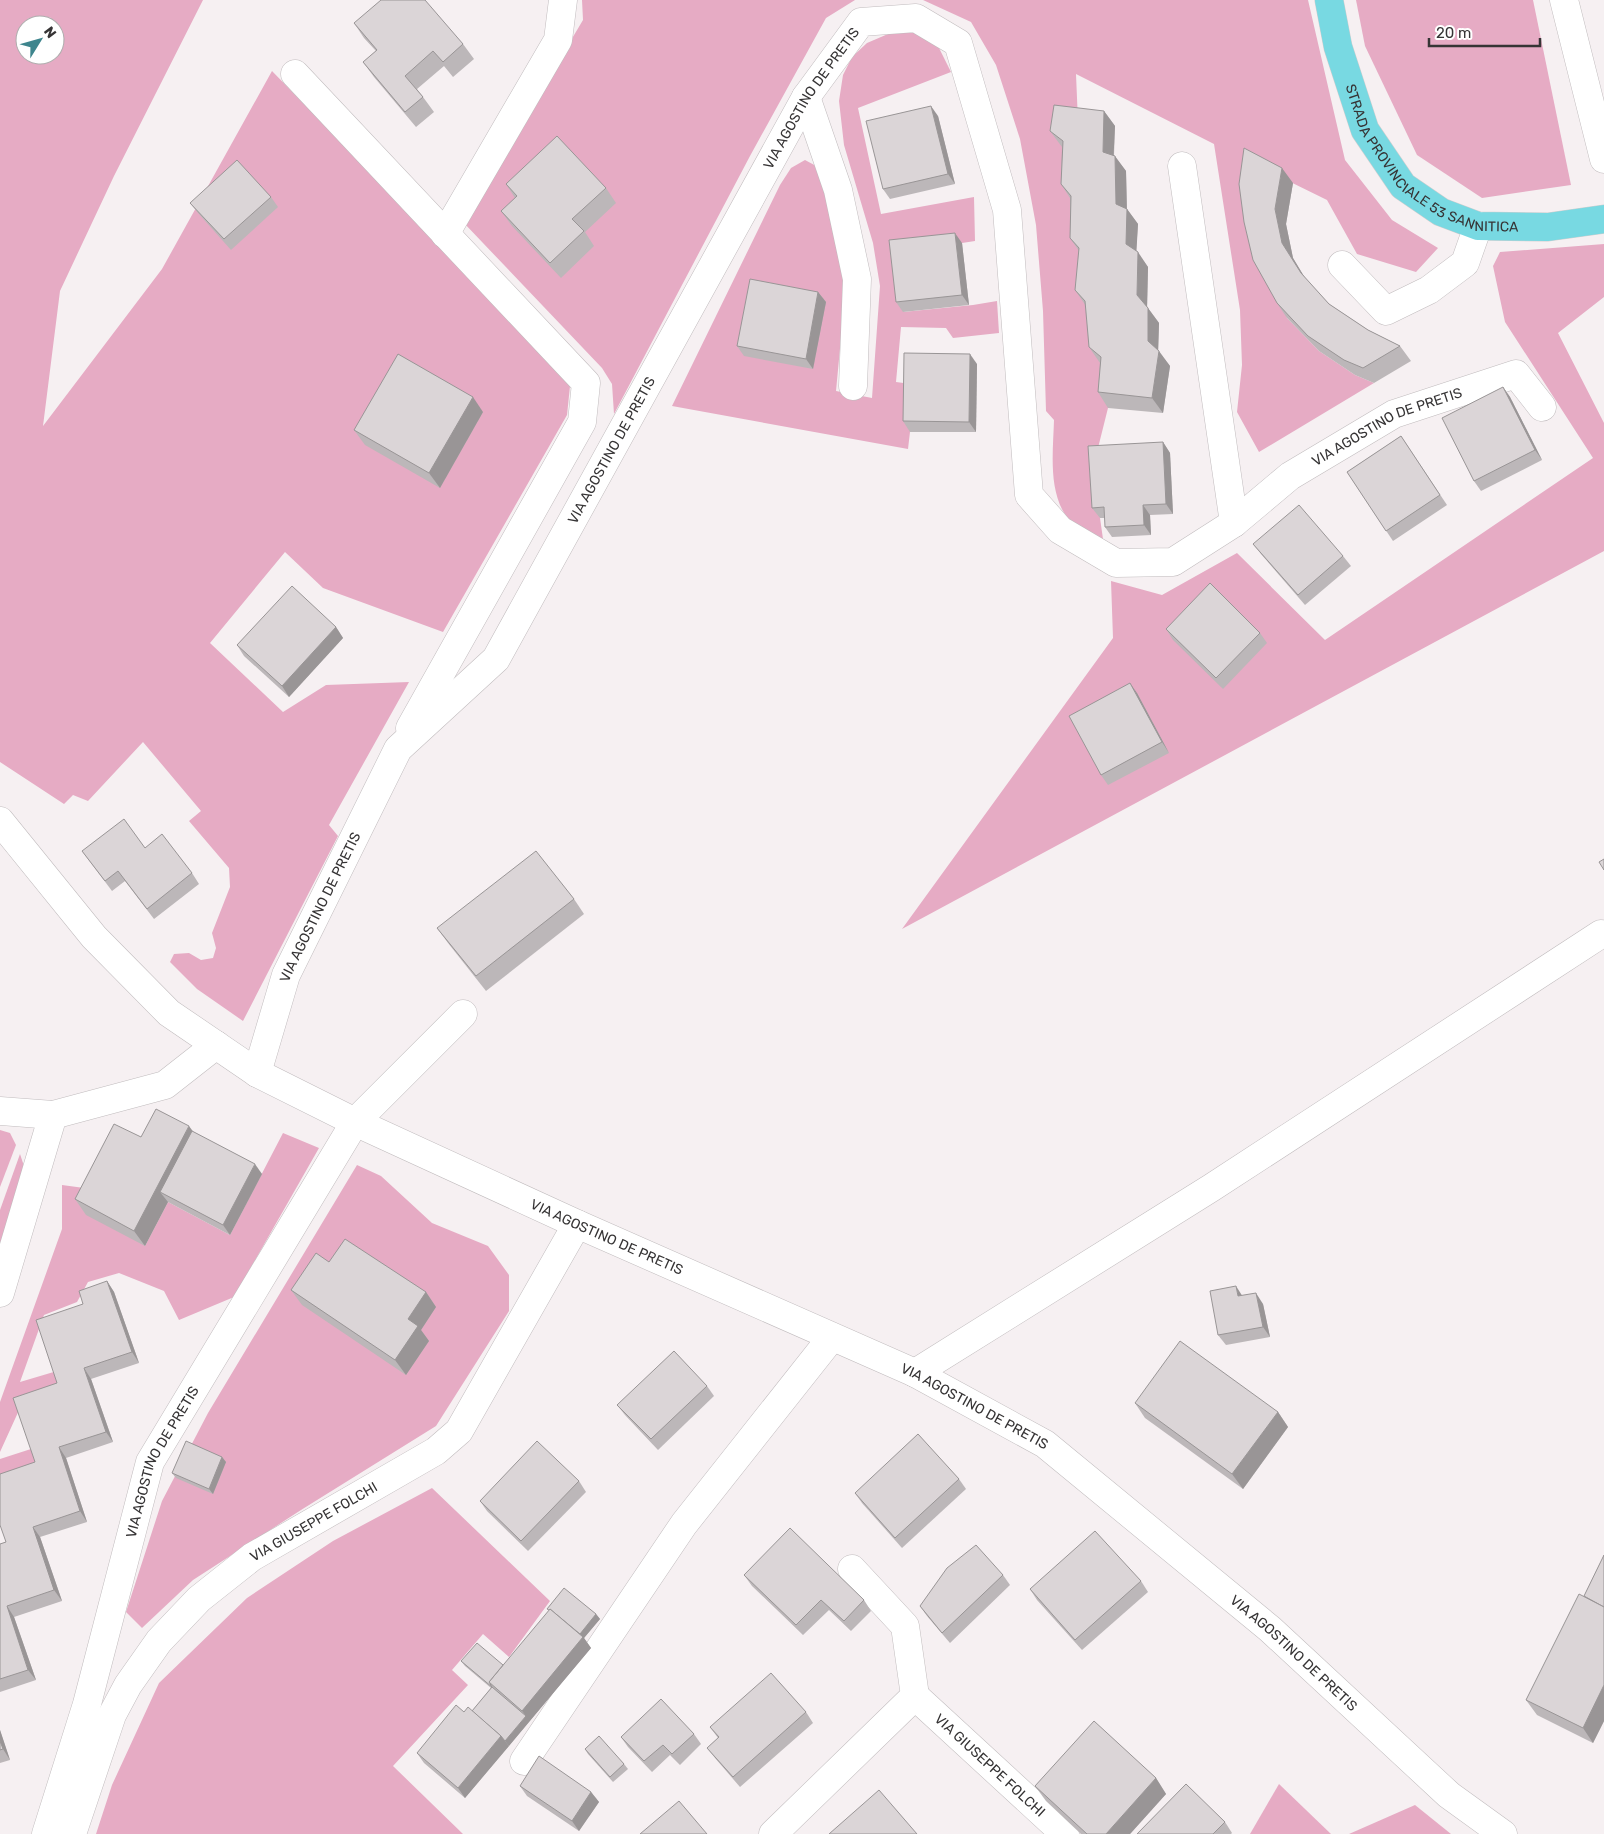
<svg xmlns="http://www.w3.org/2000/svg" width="1604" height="1834" viewBox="0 0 1604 1834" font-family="Rubik,sans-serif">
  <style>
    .green { fill: #e6abc4; fill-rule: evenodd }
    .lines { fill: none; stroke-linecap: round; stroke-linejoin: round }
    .minor-casing { stroke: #c1bcbe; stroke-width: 29 }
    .major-casing { stroke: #cfcecf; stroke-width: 29 }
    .minor { stroke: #fff; stroke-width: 28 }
    .major { stroke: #78d9e2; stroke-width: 28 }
    .wall { fill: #bcb7b9 }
    .shaded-wall { fill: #999596 }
    .building { fill: #dbd5d7; stroke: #999596 }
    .labels { text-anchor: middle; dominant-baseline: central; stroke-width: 4; stroke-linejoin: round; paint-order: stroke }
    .street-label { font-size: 14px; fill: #363435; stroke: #fff }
  </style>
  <rect width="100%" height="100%" fill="#f6f0f2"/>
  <g class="green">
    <path d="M0 0H203L114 176 60 291 43 426 162 269 272 71 555 362 570 386 567 415 443 632 323 588 285 552 210 643 283 712 326 685 409 682 329 825 338 836 243 1021 197 989 170 962 174 954 189 953 201 960 213 958 216 948 212 933 230 887 229 868 189 821 201 811 143 742 88 801 73 795 64 804 0 762ZM25 25H55V55H25Z"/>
    <path d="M582 0H855L826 18 750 156 614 414 612 384 602 368 463 222 583 20Z"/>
    <path d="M923 0H1308L1345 160 1392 220 1438 248 1416 272 1357 254 1327 200 1254 164 1287 318 1319 351 1355 375 1374 383 1259 452 1237 412 1242 365 1240 310 1214 144 1076 74 1078 122 1073 156 1096 316 1111 372 1108 408 1096 456 1100 518 1103 539C1097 537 1089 536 1084 533 1045 509 1053 458 1054 420L1046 411 1043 311 1036 225 1020 139 996 65 971 22Z"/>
    <path d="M1356 0H1533L1571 185 1482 198 1417 155 1365 46Z"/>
    <path d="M895 31 918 32 936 42 951 72 858 108 881 214 974 197 975 241 962 243 903 312 973 305 997 301 999 333 953 338 946 328 901 327 896 382 911 384 910 432 908 449 672 406 780 185 791 168 805 160 818 167 831 198 846 285 836 391 872 398 880 286 873 243 844 145 839 101 843 75 852 57 867 43Z"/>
    <path d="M1604 244V297L1558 333 1604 423V551L902 929 1113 638 1111 581 1162 595 1237 553 1325 640 1593 458 1505 322 1493 266 1500 252Z"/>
    <path d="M0 1130 10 1133 16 1145 0 1187Z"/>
    <path d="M283 1133 319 1148 234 1297 179 1320 164 1291 119 1273 88 1282 77 1302 44 1315 20 1382 57 1371 65 1394 20 1408 0 1452V1402L62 1229V1185L99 1190 145 1246 168 1202 230 1235Z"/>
    <path d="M20 1154 24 1166 0 1246V1210Z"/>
    <path d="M357 1165 381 1176 432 1223 488 1246 509 1275V1311L436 1426 301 1510 193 1580 142 1628 126 1612 162 1501 208 1413Z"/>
    <path d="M34 1448 42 1472 0 1486V1459Z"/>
    <path d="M432 1488 550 1601 509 1657 483 1634 452 1670 468 1685 393 1766 463 1834H96L112 1785 159 1683 247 1598 333 1541Z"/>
    <path d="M1279 1784 1331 1834H1250Z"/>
    <path d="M1415 1805 1451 1834H1349Z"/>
  </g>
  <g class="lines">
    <defs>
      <g id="minor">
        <path d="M1564 0 1604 159"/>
        <path d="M295 74 586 383 582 422 410 728"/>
        <path d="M806 97 838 190 857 279 853 386"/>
        <path d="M1182 166 1234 523"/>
        <path d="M445 234 558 40 563 0"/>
        <path d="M1342 265 1386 311 1429 290 1465 263 1478 226"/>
        <path id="s1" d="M0 821 94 937 169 1013 257 1073 355 1122 577 1224 915 1373 1045 1444 1270 1629 1449 1795 1503 1834"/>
        <path id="s2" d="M257 1073 286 975 398 749 496 659 806 97 861 22 916 18 958 43 1007 210 1029 495 1060 530 1116 563 1173 562 1234 523 1290 476 1394 414 1516 374 1542 407"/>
        <path d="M0 1111 53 1115"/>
        <path d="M0 1293 53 1115 165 1085 216 1045"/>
        <path d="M915 1373 1211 1188 1601 934"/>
        <path id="s3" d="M915 1696 1065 1834"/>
        <path d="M524 1761 684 1524 832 1337"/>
        <path id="s4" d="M46 1834 87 1704 150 1462 355 1122 463 1014"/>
        <path id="s5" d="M72 1834 112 1715 128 1685 159 1641 199 1599 252 1557 436 1451 459 1431 577 1224"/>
        <path d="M773 1834 915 1696 905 1626 852 1569"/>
      </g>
      <g id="major">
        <path id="s6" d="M1329 0 1338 47 1365 130 1403 186 1441 212 1478 226 1548 227 1604 219"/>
      </g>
    </defs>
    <use href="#minor" class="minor-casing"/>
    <use href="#major" class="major-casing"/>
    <use href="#minor" class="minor"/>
    <use href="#major" class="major"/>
  </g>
  <g class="wall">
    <path d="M354 23 463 44 474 59 453 77 444 66 417 89 423 97 434 112 416 127 374 77 363 62 376 51 364 38Z"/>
    <path d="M1104 111 1115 126 1114 156 1126 171 1127 209 1138 224 1136 251 1148 267 1147 307 1159 323 1158 351 1170 366 1163 413 1108 408 1098 392 1100 363 1089 347 1086 306 1075 290 1079 251 1070 238V198L1061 184 1062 147 1050 131Z"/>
    <path d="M938 116 955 184 890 199 883 189Z"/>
    <path d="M1293 183 1286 224 1293 258 1305 278 1329 304 1368 330 1400 346 1411 361 1374 383 1355 375 1319 351 1287 318 1277 303 1239 184Z"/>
    <path d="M506 184 606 188 616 203 585 232 594 246 561 278 512 226 501 211 515 198Z"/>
    <path d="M271 197 278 207 231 250 198 213 190 203Z"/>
    <path d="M962 243 969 305 903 312 896 302Z"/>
    <path d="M818 292 826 302 813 369 744 356 737 346Z"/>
    <path d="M977 364 976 432H910L903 421Z"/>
    <path d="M1503 387 1510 397 1542 460 1481 491 1474 481Z"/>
    <path d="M483 412 440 488 365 445 354 430Z"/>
    <path d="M1401 436 1447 505 1393 541 1347 472Z"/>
    <path d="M1163 442 1170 453 1173 514 1150 515 1151 535 1112 537 1105 527V518H1100L1092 508Z"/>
    <path d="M1253 544 1343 556 1351 566 1305 605 1261 554Z"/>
    <path d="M336 627 343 638 289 697 244 656 237 645Z"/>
    <path d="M1166 629 1260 633 1267 643 1223 689 1173 640Z"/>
    <path d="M1137 693 1169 753 1108 785 1101 775Z"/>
    <path d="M145 848 192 873 199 884 154 919 125 881 112 891 82 851Z"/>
    <path d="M574 899 584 914 486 991 448 943 437 928Z"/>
    <path d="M192 1131 262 1174 230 1235 168 1202 145 1246 86 1215 75 1199 141 1137Z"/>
    <path d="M329 1262 426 1292 436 1307 421 1330 429 1341 406 1375 302 1305 291 1290Z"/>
    <path d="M107 1281 114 1292 139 1363 91 1379 113 1442 66 1458 87 1522 40 1537 62 1601 14 1617 36 1680 0 1692V1544L6 1542 35 1462 57 1383 83 1304Z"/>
    <path d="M1242 1296 1263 1304 1270 1337 1226 1345 1218 1335Z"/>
    <path d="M707 1386 714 1396 658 1450 625 1415 617 1405Z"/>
    <path d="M1135 1403 1278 1412 1288 1427 1243 1489 1145 1418Z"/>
    <path d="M222 1457 226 1462 213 1494 176 1478 172 1473Z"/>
    <path d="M959 1479 966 1489 902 1548 862 1503 855 1493Z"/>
    <path d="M579 1481 586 1492 528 1551 487 1511 480 1501Z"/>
    <path d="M1604 1555V1721L1593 1743 1537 1715 1526 1700 1584 1596Z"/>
    <path d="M744 1575 864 1600 871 1611 851 1631 829 1610 803 1635 752 1586Z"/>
    <path d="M1003 1575 1010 1585 950 1643 927 1616 920 1606Z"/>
    <path d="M1141 1581 1148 1592 1082 1650 1037 1600 1030 1589Z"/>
    <path d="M596 1614 600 1619 584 1638 591 1648 465 1798 424 1763 417 1753 464 1712 472 1711 491 1688 465 1666 461 1661 503 1665Z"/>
    <path d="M806 1712 813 1723 740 1787 715 1758 707 1748 718 1738 710 1727Z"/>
    <path d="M0 1730 10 1760 0 1763Z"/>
    <path d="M694 1734 701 1744 680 1765 670 1755 652 1772 628 1747 621 1737Z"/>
    <path d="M585 1749 624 1764 628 1769 613 1782 588 1754Z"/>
    <path d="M1156 1778 1166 1794 1130 1834H1081L1046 1801 1035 1786Z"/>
    <path d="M520 1786 591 1792 599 1802 579 1831 527 1796Z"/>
    <path d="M1225 1822 1232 1833 1231 1834H1137Z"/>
  </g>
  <g class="shaded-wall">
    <path d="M931 106 938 116 955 184 948 174Z"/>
    <path d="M1104 111 1115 126 1113 167 1103 152Z"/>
    <path d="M1115 156 1126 171 1127 217V209L1138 224 1136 259 1126 244 1116 204Z"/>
    <path d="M1282 168 1293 183 1286 224 1293 258 1311 288 1301 273 1282 243 1275 209Z"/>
    <path d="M955 233 962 243 969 305 962 295Z"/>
    <path d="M1138 252 1148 267 1147 310 1137 295Z"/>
    <path d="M818 292 826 302 813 369 806 359Z"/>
    <path d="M1148 308 1159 323 1158 356 1148 341Z"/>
    <path d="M1159 351 1170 366 1163 413 1152 398Z"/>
    <path d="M970 354 977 364 976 432 969 422Z"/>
    <path d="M1503 387 1510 397 1542 460 1535 450Z"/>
    <path d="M473 397 483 412 440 488 429 473Z"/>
    <path d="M1163 442 1170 453 1173 514 1166 504Z"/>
    <path d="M1143 505 1150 515 1151 535 1144 525Z"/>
    <path d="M336 627 343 638 289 697 282 686Z"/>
    <path d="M1130 683 1137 693 1169 753 1162 742Z"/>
    <path d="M189 1126 200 1141 160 1192 168 1202 145 1246 134 1231Z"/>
    <path d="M255 1164 262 1174 230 1235 223 1225Z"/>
    <path d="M107 1281 114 1292 139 1363 132 1352Z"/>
    <path d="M1236 1286 1243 1297 1238 1296Z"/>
    <path d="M426 1292 436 1307 421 1330 429 1341 406 1375 395 1360 408 1319Z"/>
    <path d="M1256 1293 1263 1304 1270 1337 1263 1327Z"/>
    <path d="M84 1368 91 1379 113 1442 106 1432Z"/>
    <path d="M1278 1412 1288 1427 1243 1489 1232 1474Z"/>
    <path d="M59 1447 66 1458 87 1522 80 1511Z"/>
    <path d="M222 1457 226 1462 213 1494 209 1489Z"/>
    <path d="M33 1527 40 1537 62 1601 54 1590Z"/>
    <path d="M7 1606 14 1617 36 1680 28 1670Z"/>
    <path d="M596 1614 600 1619 584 1638 591 1648 509 1746 505 1741 526 1716 522 1711 579 1635Z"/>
    <path d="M1604 1685V1721L1593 1743 1583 1728Z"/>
    <path d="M0 1730 10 1760 3 1749 0 1741Z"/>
    <path d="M501 1736 509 1746 465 1798 458 1788Z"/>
    <path d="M1156 1778 1166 1794 1130 1834H1106Z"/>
    <path d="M591 1792 599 1802 579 1831 572 1821Z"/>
  </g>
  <g class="building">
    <path d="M381 0H425L463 44 443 62 433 51 405 76 423 97 405 112 363 62 377 50 354 23Z"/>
    <path d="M1054 105 1104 111 1103 152 1115 156 1116 204 1127 209 1126 244 1138 252 1137 295 1148 308V341L1159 351 1152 398 1098 392 1101 357 1089 347 1085 301 1075 290 1079 248 1070 238 1071 196 1061 184 1063 141 1050 131Z"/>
    <path d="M931 106 948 174 883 189 866 121Z"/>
    <path d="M557 136 606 188 572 219 584 231 550 263 501 211 517 196 506 184Z"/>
    <path d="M1244 148 1282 168 1275 209 1282 243 1301 273 1329 304 1368 330 1400 346 1363 368 1344 360 1308 336 1277 303 1253 260 1244 222 1239 184Z"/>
    <path d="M237 160 271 197 224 239 190 203Z"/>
    <path d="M955 233 962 295 896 302 889 240Z"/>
    <path d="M750 279 818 292 806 359 737 346Z"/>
    <path d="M904 353 970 354 969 422 903 421Z"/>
    <path d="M398 354 473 397 429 473 354 430Z"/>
    <path d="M1503 387 1535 450 1474 481 1442 418Z"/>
    <path d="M1401 436 1440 495 1386 531 1347 472Z"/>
    <path d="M1163 442 1166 504 1143 505 1144 525 1105 527 1104 507 1092 508 1088 446Z"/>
    <path d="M1299 505 1343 556 1298 595 1253 544Z"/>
    <path d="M1210 583 1260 633 1216 678 1166 629Z"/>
    <path d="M292 586 336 627 282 686 237 645Z"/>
    <path d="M1130 683 1162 742 1101 775 1069 716Z"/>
    <path d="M124 819 145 848 162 834 192 873 147 909 118 871 105 881 82 851Z"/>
    <path d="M536 851 574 899 476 976 437 928Z"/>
    <path d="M1604 859V870L1599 862Z"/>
    <path d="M156 1109 189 1126 134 1231 75 1199 114 1124 141 1137Z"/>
    <path d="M192 1131 255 1164 223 1225 160 1192Z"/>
    <path d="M345 1239 426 1292 408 1319 418 1326 395 1360 291 1290 316 1253 329 1262Z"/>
    <path d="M107 1281 132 1352 84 1368 106 1432 59 1447 80 1511 33 1527 54 1590 7 1606 28 1670 0 1679V1544L6 1542 0 1525V1474L35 1462 13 1398 57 1383 36 1320 83 1304 79 1291Z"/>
    <path d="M1236 1286 1238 1296 1256 1293 1263 1327 1218 1335 1210 1291Z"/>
    <path d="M1180 1341 1278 1412 1232 1474 1135 1403Z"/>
    <path d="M674 1351 707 1386 651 1439 617 1405Z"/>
    <path d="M918 1434 959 1479 895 1538 855 1493Z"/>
    <path d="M186 1441 222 1457 209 1489 172 1473Z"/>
    <path d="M537 1441 579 1481 521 1541 480 1501Z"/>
    <path d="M790 1528 864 1600 844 1621 821 1600 796 1625 744 1575Z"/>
    <path d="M1095 1531 1141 1581 1075 1640 1030 1589Z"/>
    <path d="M976 1545 1003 1575 942 1633 920 1606 947 1568Z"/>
    <path d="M1604 1555V1607L1584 1596Z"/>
    <path d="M564 1588 596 1614 580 1634 550 1609 549 1610 547 1609Z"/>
    <path d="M1579 1594 1604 1607V1685L1583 1728 1526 1700Z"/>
    <path d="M550 1609 583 1637 522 1711 489 1682Z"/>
    <path d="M477 1643 503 1665 489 1682 492 1687 461 1661Z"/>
    <path d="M771 1673 806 1712 733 1777 707 1748 719 1737 710 1727Z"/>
    <path d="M492 1687 526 1716 505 1741 501 1736 472 1711Z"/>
    <path d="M661 1699 694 1734 672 1754 663 1745 644 1761 621 1737Z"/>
    <path d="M456 1705 464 1712 468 1707 501 1736 458 1788 417 1753Z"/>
    <path d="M1094 1721 1156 1778 1106 1834H1087L1035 1786Z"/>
    <path d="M599 1736 624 1764 610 1777 585 1749Z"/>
    <path d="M0 1741 3 1749 0 1750Z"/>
    <path d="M539 1756 591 1792 572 1821 520 1786Z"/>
    <path d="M1186 1784 1225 1822 1213 1834H1137Z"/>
    <path d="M879 1790 917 1834H829Z"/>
    <path d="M679 1801 707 1834H640Z"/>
  </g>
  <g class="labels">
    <g class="street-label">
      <text stroke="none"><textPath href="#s2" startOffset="1131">VIA AGOSTINO DE PRETIS</textPath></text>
      <text stroke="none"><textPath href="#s6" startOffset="208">STRADA PROVINCIALE 53 SANNITICA</textPath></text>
      <text stroke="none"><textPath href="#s2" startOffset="2210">VIA AGOSTINO DE PRETIS</textPath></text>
      <text stroke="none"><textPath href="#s2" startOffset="726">VIA AGOSTINO DE PRETIS</textPath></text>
      <text stroke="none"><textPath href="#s2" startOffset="178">VIA AGOSTINO DE PRETIS</textPath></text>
      <text stroke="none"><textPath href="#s1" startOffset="749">VIA AGOSTINO DE PRETIS</textPath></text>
      <text stroke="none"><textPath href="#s1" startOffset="1154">VIA AGOSTINO DE PRETIS</textPath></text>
      <text stroke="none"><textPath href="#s4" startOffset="391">VIA AGOSTINO DE PRETIS</textPath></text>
      <text stroke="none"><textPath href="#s5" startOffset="410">VIA GIUSEPPE FOLCHI</textPath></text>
      <text stroke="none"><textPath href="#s1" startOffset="1559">VIA AGOSTINO DE PRETIS</textPath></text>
      <text stroke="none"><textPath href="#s3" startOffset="102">VIA GIUSEPPE FOLCHI</textPath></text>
    </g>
  </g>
  <g transform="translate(40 40) rotate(53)"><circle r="24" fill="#ffffff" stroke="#afaeae"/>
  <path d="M0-4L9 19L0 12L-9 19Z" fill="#3e858d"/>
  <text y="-8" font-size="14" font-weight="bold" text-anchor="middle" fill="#363435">N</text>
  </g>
  <path d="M1429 38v8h111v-8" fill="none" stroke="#363435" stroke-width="2.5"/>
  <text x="1436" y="38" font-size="15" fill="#363435" stroke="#ffffff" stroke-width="4" paint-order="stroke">20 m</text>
</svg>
